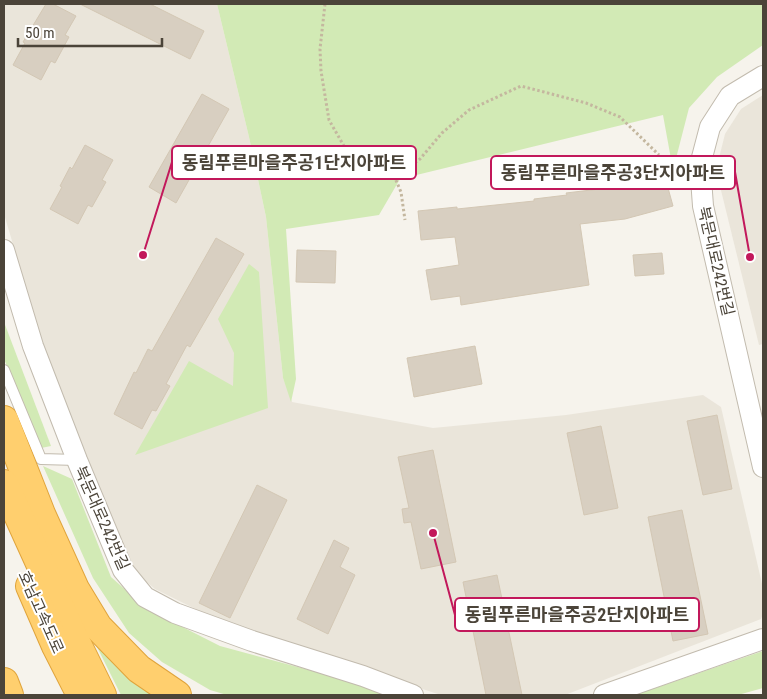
<svg xmlns="http://www.w3.org/2000/svg" width="767" height="699" viewBox="0 0 767 699" font-family="'Roboto Condensed','Noto Sans KR',sans-serif">
  <style>
    .residential { fill: #eae5da }
    .green { fill: #d2eab5 }
    .building { fill: #d8cfc1; stroke: #d3c7b4 }
    .lines { fill: none; stroke-linecap: round; stroke-linejoin: round }
    .service-casing { stroke: #c2bbae; stroke-width: 12 }
    .minor-casing { stroke: #c2bbae; stroke-width: 22 }
    .motorway-casing { stroke: #e0a43c; stroke-width: 30 }
    .path { stroke: #c4b79f; stroke-width: 3; stroke-dasharray: 2.5 2.5; stroke-linecap: butt }
    .service { stroke: #fff; stroke-width: 10 }
    .minor { stroke: #fff; stroke-width: 20 }
    .motorway { stroke: #ffcf6e; stroke-width: 28 }
    .labels { text-anchor: middle; dominant-baseline: central; stroke-width: 4; stroke-linejoin: round; paint-order: stroke }
    .street-label { font-size: 16px; fill: #4b4439; stroke: #fff }
    .leader { fill: none; stroke: #c2185b; stroke-width: 2 }
    .callout-dot { fill: #c2185b; stroke: #fff; stroke-width: 2 }
    .callout { fill: #fff; stroke: #c2185b; stroke-width: 2 }
    .callout-label { font-size: 18px; text-anchor: middle; font-weight: bold; fill: #4b4439 }
  </style>
  <rect width="100%" height="100%" fill="#f6f3ec"/>
  <g class="residential">
    <path d="M4 4H217L249 137 266 217 283 378 292 402 433 428 566 415 703 395 721 407 763 588V614L761 619 565 695H441L238 630 155 589 130 568 41 338 4 214Z"/>
    <path d="M763 95V344L759 345 716 170 725 134 741 109Z"/>
  </g>
  <g class="green">
    <path d="M217 4H763V45L717 77 689 108 673 170 663 115 400 179 379 215 286 229 296 379 291 402 283 378 266 217 249 137Z"/>
    <path d="M249 264 259 272 268 408 135 455 189 361 233 386 234 353 218 319Z"/>
    <path d="M4 322 51 446 41 448 4 359Z"/>
    <path d="M43 466 72 479 111 577 147 609 220 646 361 684 391 695H227L210 690 162 662 129 633 93 578Z"/>
    <path d="M90 633 159 695H121Z"/>
    <path d="M763 651V688L738 695H635Z"/>
  </g>
  <g class="building">
    <path d="M46 4H53L76 16 65 35 69 37 55 63 51 61 41 80 13 65 25 43 23 42Z"/>
    <path d="M80 4H150L204 31 190 59Z"/>
    <path d="M202 94 229 109 176 203 149 187Z"/>
    <path d="M85 145 113 160 102 180 106 182 92 207 88 205 78 224 50 209 62 187 60 186 70 167 72 169Z"/>
    <path d="M663 170 673 206 625 219 580 224 589 285 461 305 460 296 431 300 426 270 459 265 455 237 421 240 418 211 457 207V209L534 201V199L567 195 566 193 616 187 615 183Z"/>
    <path d="M216 238 244 254 190 347 187 345 166 384 170 386 156 411 152 410 142 429 114 414 134 372 136 373 148 349 152 351Z"/>
    <path d="M297 250 336 251 335 283 296 282Z"/>
    <path d="M662 253 664 274 635 276 633 255Z"/>
    <path d="M475 346 482 384 414 397 407 358Z"/>
    <path d="M717 415 732 489 703 495 687 421Z"/>
    <path d="M601 426 618 508 584 515 567 433Z"/>
    <path d="M433 450 456 562 421 569 411 522 404 523 402 509 409 508 398 457Z"/>
    <path d="M257 485 287 500 230 618 199 603Z"/>
    <path d="M682 510 708 634 673 641 648 517Z"/>
    <path d="M334 540 349 548 340 567 355 575 328 634 297 619Z"/>
    <path d="M497 575 522 695H486L463 582Z"/>
  </g>
  <g class="lines">
    <defs>
      <path id="service" d="M4 370 41 459 77 460"/>
      <g id="minor">
        <path d="M763 76 730 96 710 127 700 165 703 206 763 467"/>
        <path d="M4 250 33 346 77 460 123 570 145 597 175 613 252 641 363 676 413 695"/>
        <path d="M604 695 763 639"/>
      </g>
      <g id="motorway">
        <path d="M4 420 41 514 75 589 98 627 139 669 177 695"/>
        <path d="M4 484 73 636 102 695"/>
        <path d="M30 586 56 646 81 695"/>
        <path d="M4 682 9 695"/>
      </g>
    </defs>
    <use href="#service" class="service-casing"/>
    <use href="#minor" class="minor-casing"/>
    <use href="#motorway" class="motorway-casing"/>
    <g class="path">
      <path d="M325 4 320 49 321 71 329 120 344 146 361 159 383 168 395 178 401 192 405 220"/>
      <path d="M395 178 420 159 442 133 469 110 521 86 586 103 620 117 659 155"/>
    </g>
    <use href="#service" class="service"/>
    <use href="#minor" class="minor"/>
    <use href="#motorway" class="motorway"/>
  </g>
  <g class="labels">
    <g class="street-label">
      <text transform="translate(716 261) rotate(77)">북문대로242번길</text>
      <text transform="translate(102 518) rotate(66)">북문대로242번길</text>
      <text transform="translate(41 612) rotate(66)">호남고속도로</text>
    </g>
  </g>
  <path class="leader" d="M143 255L172 162M750 257L735 172M433 533L455 615"/>
  <g class="callout-dot">
    <circle cx="143" cy="255" r="5"/>
    <circle cx="750" cy="257" r="5"/>
    <circle cx="433" cy="533" r="5"/>
  </g>
  <g class="callout">
    <rect x="172" y="146" width="244" height="33" rx="5"/>
    <rect x="491" y="156" width="244" height="33" rx="5"/>
    <rect x="455" y="598" width="244" height="33" rx="5"/>
  </g>
  <g class="callout-label">
    <text x="294" y="169">동림푸른마을주공1단지아파트</text>
    <text x="613" y="179">동림푸른마을주공3단지아파트</text>
    <text x="577" y="621">동림푸른마을주공2단지아파트</text>
  </g>
  <rect width="767" height="699" fill="none" stroke="#4b4439" stroke-width="10"/>
  <path d="M18 38v8h144v-8" fill="none" stroke="#4b4439" stroke-width="2.5"/>
  <text x="25" y="38" font-size="15" fill="#4b4439" stroke="#ffffff" stroke-width="4" paint-order="stroke">50 m</text>
</svg>
